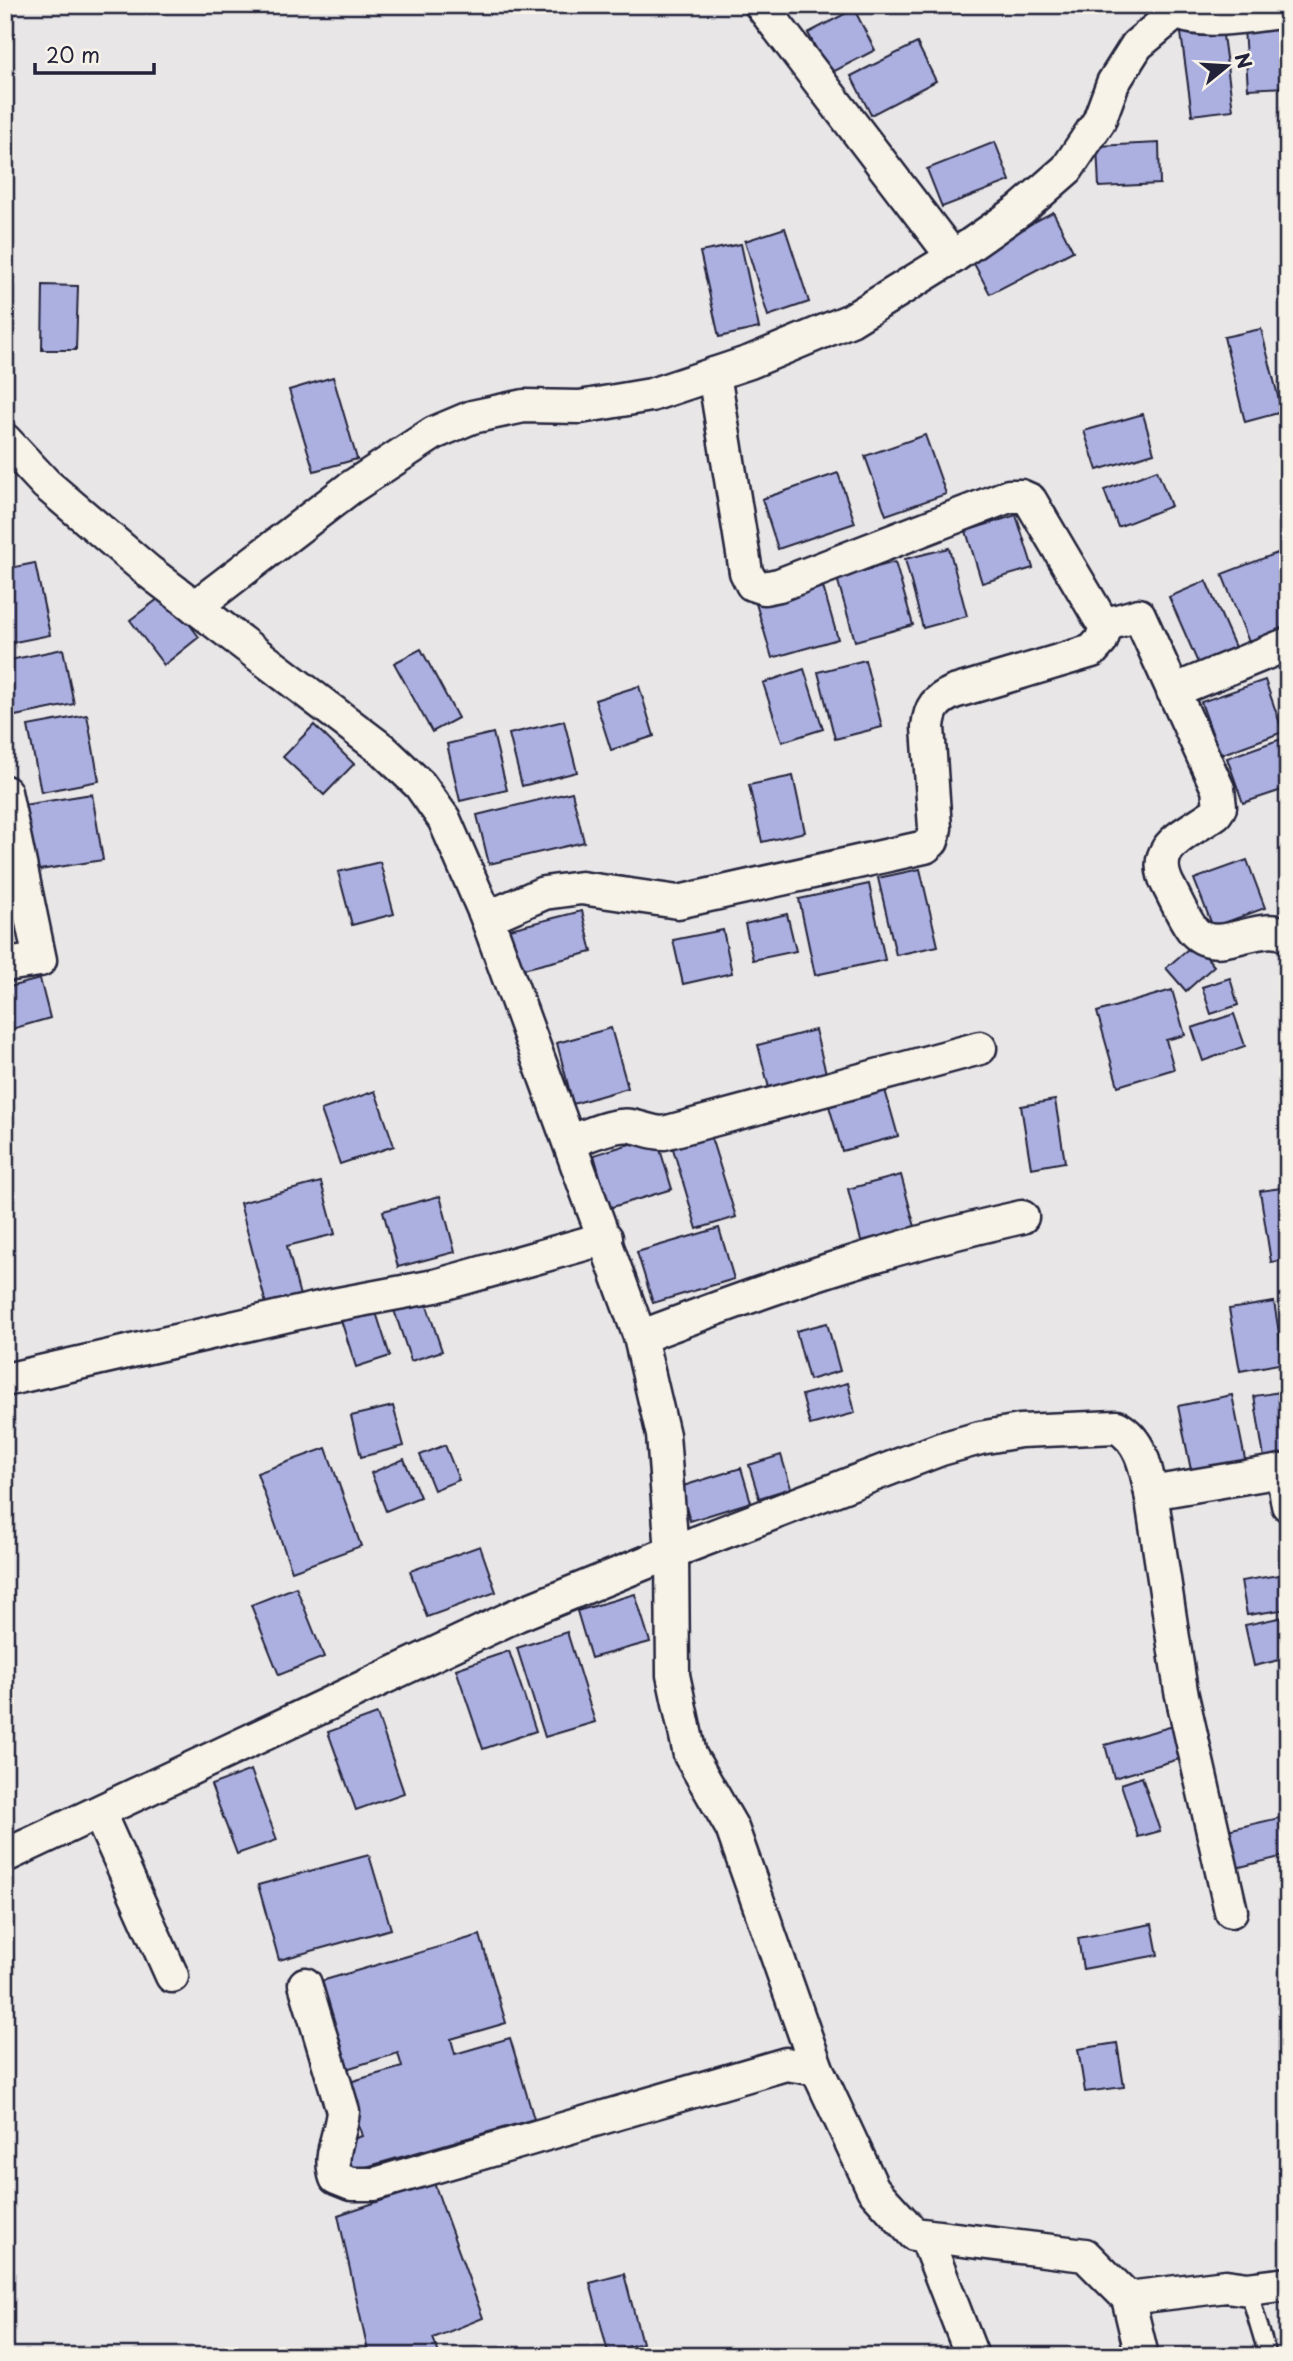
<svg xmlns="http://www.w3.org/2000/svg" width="1293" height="2361" viewBox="0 0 1293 2361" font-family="'Playpen Sans',sans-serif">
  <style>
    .building { fill: #acb0e1; stroke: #22223b; stroke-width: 2 }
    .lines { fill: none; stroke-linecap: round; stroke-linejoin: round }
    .service-casing { stroke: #22223b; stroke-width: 21 }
    .minor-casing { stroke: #22223b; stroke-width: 37 }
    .service { stroke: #f7f3e8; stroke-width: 16 }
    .minor { stroke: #f7f3e8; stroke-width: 32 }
  </style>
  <rect width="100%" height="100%" fill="#e8e6e7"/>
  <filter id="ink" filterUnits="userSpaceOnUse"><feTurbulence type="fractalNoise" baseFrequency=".0143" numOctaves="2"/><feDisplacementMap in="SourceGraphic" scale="14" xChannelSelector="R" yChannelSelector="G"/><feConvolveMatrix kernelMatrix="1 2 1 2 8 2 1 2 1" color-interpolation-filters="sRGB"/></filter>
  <g filter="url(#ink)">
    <g class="building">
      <path d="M854 9 875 50 829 74 808 33Z"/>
      <path d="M1282 25 1286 87 1248 89 1244 28Z"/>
      <path d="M1222 28 1233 110 1192 115 1181 33Z"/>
      <path d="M917 43 936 81 871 115 851 76Z"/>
      <path d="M995 142 1010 181 942 207 927 169Z"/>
      <path d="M1159 143 1160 184 1099 187 1097 146Z"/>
      <path d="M1053 212 1073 251 990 294 970 256Z"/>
      <path d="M785 228 809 302 768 316 745 241Z"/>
      <path d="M741 244 759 328 719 337 700 252Z"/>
      <path d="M43 285 78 286 76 350H42Z"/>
      <path d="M1261 329 1282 412 1245 422 1224 337Z"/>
      <path d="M333 377 357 459 314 471 289 390Z"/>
      <path d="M1143 414 1154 453 1097 470 1084 431Z"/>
      <path d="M925 435 946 494 886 515 865 456Z"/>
      <path d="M1157 470 1171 506 1118 527 1104 490Z"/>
      <path d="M838 473 855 523 778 549 762 499Z"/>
      <path d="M1016 515 1033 568 982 583 966 531Z"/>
      <path d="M949 548 967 616 923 628 905 559Z"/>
      <path d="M1280 552 1288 572V626L1249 642 1222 574Z"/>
      <path d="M895 562 913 625 855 641 837 578Z"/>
      <path d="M35 563 50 635 5 644V569Z"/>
      <path d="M821 580 838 639 772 658 755 600Z"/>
      <path d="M1206 581 1235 647 1198 663 1169 597Z"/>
      <path d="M166 593 199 637 164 665 130 620Z"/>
      <path d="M63 649 74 704 10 717 5 697V661Z"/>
      <path d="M421 649 458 718 432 732 394 663Z"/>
      <path d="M865 660 882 727 835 739 818 672Z"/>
      <path d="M804 669 823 729 782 742 763 683Z"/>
      <path d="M1265 680 1283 732 1220 755 1201 702Z"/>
      <path d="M639 686 654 736 611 750 595 700Z"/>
      <path d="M87 715 99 781 41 792 28 726Z"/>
      <path d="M564 721 577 772 522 786 509 734Z"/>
      <path d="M314 725 354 764 324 795 283 757Z"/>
      <path d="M493 733 507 790 460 801 447 744Z"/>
      <path d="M1284 738 1288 748V788L1243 803 1227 758Z"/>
      <path d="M793 776 805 832 762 842 749 785Z"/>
      <path d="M572 792 584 842 489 864 477 815Z"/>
      <path d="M92 794 103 860 33 871 23 805Z"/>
      <path d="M1247 860 1265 908 1213 927 1194 879Z"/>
      <path d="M380 862 394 914 352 925 338 872Z"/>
      <path d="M920 869 938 946 896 955 878 878Z"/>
      <path d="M869 884 885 960 815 975 799 899Z"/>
      <path d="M582 911 592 952 515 971 506 930Z"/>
      <path d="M787 914 796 951 753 960 745 924Z"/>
      <path d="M723 930 732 973 683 984 673 940Z"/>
      <path d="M1195 943 1214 966 1186 991 1166 968Z"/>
      <path d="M1230 978 1238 1005 1211 1014 1202 987Z"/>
      <path d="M40 979 50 1018 5 1031V988Z"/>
      <path d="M1172 990 1185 1035 1166 1040 1174 1069 1118 1086 1097 1012Z"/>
      <path d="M1234 1014 1245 1046 1203 1061 1192 1028Z"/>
      <path d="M611 1028 628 1088 573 1104 557 1043Z"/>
      <path d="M815 1030 826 1073 769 1088 758 1045Z"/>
      <path d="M885 1090 898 1136 842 1151 829 1106Z"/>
      <path d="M375 1091 394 1146 340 1164 321 1110Z"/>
      <path d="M1055 1100 1065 1162 1031 1168 1021 1106Z"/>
      <path d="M709 1131 736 1217 697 1229 671 1142Z"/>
      <path d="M656 1136 672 1189 609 1208 594 1155Z"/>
      <path d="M901 1175 915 1227 861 1241 848 1189Z"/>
      <path d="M321 1182 335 1234 287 1246 300 1296 266 1304 240 1203Z"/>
      <path d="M1288 1187V1260L1271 1262 1260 1191Z"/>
      <path d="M440 1196 455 1252 398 1267 383 1211Z"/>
      <path d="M719 1228 734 1279 653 1303 637 1252Z"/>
      <path d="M1283 1291H1288V1318Z"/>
      <path d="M424 1297 442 1351 411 1361 393 1307Z"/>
      <path d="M1274 1302 1284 1363 1240 1371 1229 1309Z"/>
      <path d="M373 1303 390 1356 356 1367 339 1314Z"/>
      <path d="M827 1323 840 1371 809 1380 796 1331Z"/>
      <path d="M848 1383 855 1413 810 1425 802 1395Z"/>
      <path d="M1288 1391V1467L1266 1470 1254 1396Z"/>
      <path d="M1232 1395 1246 1464 1192 1475 1178 1406Z"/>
      <path d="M393 1406 404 1446 361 1457 351 1416Z"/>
      <path d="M445 1445 459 1480 434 1490 420 1455Z"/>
      <path d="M326 1448 361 1546 292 1571 257 1473Z"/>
      <path d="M781 1455 791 1488 759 1498 749 1465Z"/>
      <path d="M404 1459 420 1497 386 1511 371 1473Z"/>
      <path d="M741 1468 751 1502 690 1521 680 1487Z"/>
      <path d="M480 1546 496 1592 427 1617 410 1571Z"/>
      <path d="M1285 1574 1288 1609 1247 1615 1241 1581Z"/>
      <path d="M296 1587 324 1657 279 1675 251 1605Z"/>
      <path d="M635 1594 650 1642 591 1658 577 1611Z"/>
      <path d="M1288 1616V1658L1254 1666 1245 1625Z"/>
      <path d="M567 1632 595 1722 545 1737 517 1648Z"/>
      <path d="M509 1651 536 1731 483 1749 456 1669Z"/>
      <path d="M377 1714 404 1793 356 1810 328 1732Z"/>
      <path d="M1177 1725 1186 1757 1114 1778 1105 1745Z"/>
      <path d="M251 1770 277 1840 237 1854 211 1785Z"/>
      <path d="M1142 1777 1160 1831 1138 1837 1121 1784Z"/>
      <path d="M1288 1816V1855L1232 1869 1223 1831Z"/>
      <path d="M369 1855 391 1929 279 1960 258 1885Z"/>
      <path d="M1152 1924 1158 1955 1083 1969 1078 1938Z"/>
      <path d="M480 1935 506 2023 451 2039 455 2054 510 2038 534 2119 352 2171 344 2142 362 2136 346 2083 402 2067 398 2053 343 2070 318 1982Z"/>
      <path d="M1117 2043 1124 2087 1085 2092 1078 2049Z"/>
      <path d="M434 2183 483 2318 433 2338 440 2356H369L338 2215Z"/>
      <path d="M624 2274 642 2343 608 2352 590 2283Z"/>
    </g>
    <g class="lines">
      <defs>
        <path id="service" d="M1248 2289 1268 2356"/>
        <g id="minor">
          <path d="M761 5 953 257"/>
          <path d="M1168 5C1184 30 1260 14 1288 11"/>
          <path d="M714 374 746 572 752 584 764 588 779 585 1009 496H1021L1030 500 1099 617 1107 624 1139 615 1218 789 1220 807 1216 813C1186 835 1147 846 1169 887 1176 900 1183 917 1192 929 1216 960 1260 918 1288 936"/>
          <path d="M5 440 46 484 148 571 383 750 420 785 444 819 487 918 640 1337 663 1435 672 1552 673 1675 690 1755 732 1828 817 2069 873 2189 914 2234 1085 2255 1128 2298 1226 2286 1248 2289 1288 2284"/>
          <path d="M195 607 350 488 434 433 472 417 524 406 580 407 651 395 750 362 851 320 953 257 1020 210 1067 169 1099 121 1113 83 1137 45 1174 14"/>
          <path d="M1173 691 1288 644"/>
          <path d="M5 792 40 960 5 965"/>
          <path d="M487 918 544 893 581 888 678 902 925 847 932 841 935 828 928 727C930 707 936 700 954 692L1092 651 1101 641 1107 624"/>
          <path d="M570 1141C588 1136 613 1123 631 1126 643 1128 652 1133 664 1133L980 1048"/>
          <path d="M640 1337C766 1289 890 1246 1022 1217"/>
          <path d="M5 1380 328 1306 435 1286 606 1238"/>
          <path d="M1282 1471 1288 1505"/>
          <path d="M1151 1493 1181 1691 1231 1911"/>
          <path d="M99 1813 172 1976"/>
          <path d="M5 1856 517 1615 672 1552 941 1449 980 1438 1020 1431 1117 1427C1141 1440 1146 1468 1151 1493L1288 1470"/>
          <path d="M305 1984 343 2111C341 2135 328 2154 336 2178L351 2184H375L786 2064 817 2069"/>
          <path d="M926 2237 972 2356"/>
          <path d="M1128 2298 1142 2356"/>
        </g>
      </defs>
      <use href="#service" class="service-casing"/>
      <use href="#minor" class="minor-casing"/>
      <use href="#service" class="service"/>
      <use href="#minor" class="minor"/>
    </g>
  </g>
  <rect width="1293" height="2361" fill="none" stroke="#f7f3e8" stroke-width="28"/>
  <rect x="14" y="14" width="1265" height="2333" fill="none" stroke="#22223b" stroke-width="2.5" filter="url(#ink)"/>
  <g transform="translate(1227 66) rotate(72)" stroke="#f7f3e8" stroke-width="5" paint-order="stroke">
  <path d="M0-5L12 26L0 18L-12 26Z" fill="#22223b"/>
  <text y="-10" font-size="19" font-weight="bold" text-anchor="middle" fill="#22223b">N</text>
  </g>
  <path d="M35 63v10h119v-10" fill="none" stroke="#22223b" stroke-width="3.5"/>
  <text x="46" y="63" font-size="21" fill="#22223b" stroke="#f7f3e8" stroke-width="5" paint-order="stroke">20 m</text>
</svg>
